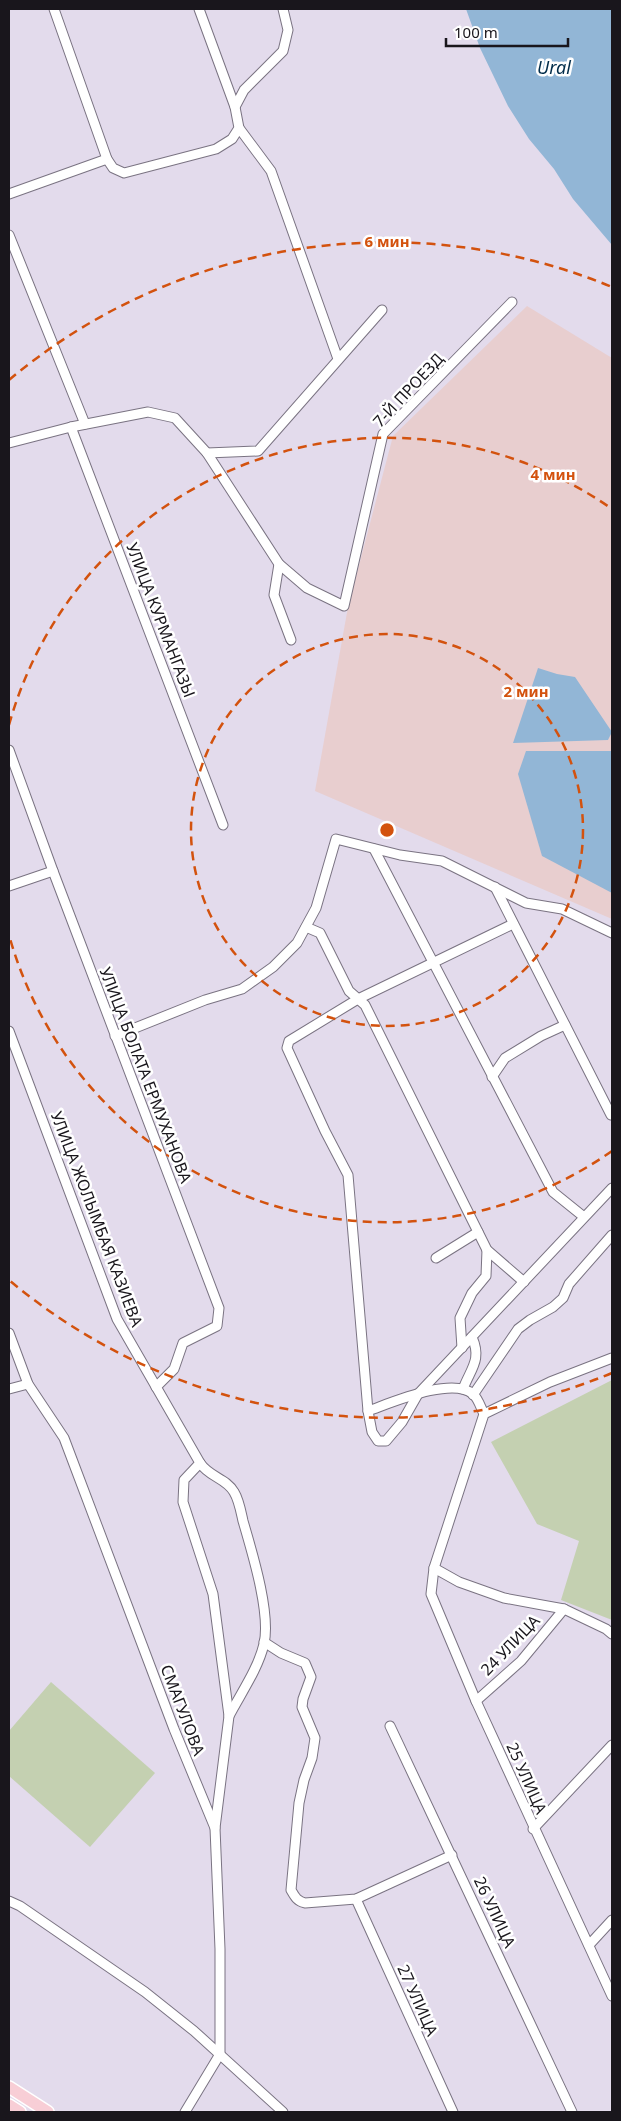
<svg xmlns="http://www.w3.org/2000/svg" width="621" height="2121" viewBox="0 0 621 2121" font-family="'Noto Sans',sans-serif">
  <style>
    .industrial { fill: #e8cecf }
    .green { fill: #c4d0b1 }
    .water { fill: #92b6d6 }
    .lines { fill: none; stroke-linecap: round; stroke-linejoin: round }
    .minor-casing { stroke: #7a7382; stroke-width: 11 }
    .major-casing { stroke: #fff; stroke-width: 14 }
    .minor { stroke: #fff; stroke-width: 9 }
    .major { stroke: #f8ced6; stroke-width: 11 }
    .ring { fill: none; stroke: #d3520e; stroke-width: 2.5; stroke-dasharray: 9 6 }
    .labels { text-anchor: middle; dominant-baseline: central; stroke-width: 5; stroke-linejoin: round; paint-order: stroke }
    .street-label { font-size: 16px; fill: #19161c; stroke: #fff }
    .water-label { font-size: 18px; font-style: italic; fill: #002c4a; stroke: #fff }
    .centre { fill: #d3520e; stroke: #fff; stroke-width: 2.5 }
    .ring-label { font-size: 15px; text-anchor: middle; font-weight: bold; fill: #d3520e; stroke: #fff; stroke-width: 5; stroke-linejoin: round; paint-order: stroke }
  </style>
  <rect width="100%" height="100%" fill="#e3dbec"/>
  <path class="industrial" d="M527 306 612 358V919L315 791 348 607 393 436Z"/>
  <g class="green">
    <path d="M612 1380V1620L561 1600 579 1541 537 1524 491 1442Z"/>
    <path d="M51 1682 155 1773 90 1847 9 1776V1731Z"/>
  </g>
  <g class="water">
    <path d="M466 9H612V245L573 199 554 169 529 139 508 106 480 48Z"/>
    <path d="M538 668 557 674 575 677 612 732 608 740 513 743Z"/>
    <path d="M526 751H612V893L542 856 518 774Z"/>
  </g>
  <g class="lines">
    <defs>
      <g id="minor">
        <path d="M54 9 107 159 113 168 124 173 216 149 232 139 239 128 235 107 199 9"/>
        <path d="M235 107 244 90 283 51 288 30 283 9"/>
        <path d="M239 128 271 171 338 359"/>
        <path d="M9 194 107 159"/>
        <path d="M9 235 85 424"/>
        <path d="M71 427 223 825"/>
        <path d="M9 443 71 427 148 412 175 418 207 453 279 564 307 588 344 606 383 434 512 302"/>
        <path d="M207 453 258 451 382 310"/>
        <path d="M279 564 274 595 291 640"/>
        <path d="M9 750 53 871 219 1308 217 1326 183 1343 174 1369 156 1387"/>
        <path d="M374 849 553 1192 584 1217"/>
        <path d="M9 886 53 871"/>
        <path d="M495 887 611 1115 612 1114"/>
        <path d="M513 924 358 999 289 1041 287 1048 325 1131 348 1175 368 1411 372 1432 378 1441H386L402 1422 418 1394 612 1188"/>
        <path d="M306 927 320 933 349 991 365 1005 487 1250 524 1282"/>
        <path d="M9 1031 117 1319 200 1463 184 1480 183 1502 213 1594 229 1716 215 1828"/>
        <path d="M115 1036 205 1000 242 989 273 967 297 943 316 908 336 839 400 855 442 861 526 903 562 909 612 933"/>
        <path d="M492 1077 505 1058 541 1036 565 1025"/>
        <path d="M436 1258 478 1232"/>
        <path d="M9 1333 28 1384 64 1438 174 1729 215 1828 220 1949V2054L185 2112"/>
        <path d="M462 1348 460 1318 472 1293 486 1276 487 1250"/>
        <path d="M612 1358 550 1382 484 1414 434 1568 431 1594 476 1701 612 1996"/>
        <path d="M9 1389 28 1384"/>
        <path d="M463 1389C471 1368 482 1360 472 1337"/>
        <path d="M473 1395 518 1329 530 1320 553 1307 563 1298 569 1284 612 1235"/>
        <path d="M368 1411C391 1403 452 1376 473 1394 478 1398 481 1408 484 1414"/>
        <path d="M200 1463C209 1477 226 1478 234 1492 239 1500 241 1512 243 1521 252 1552 271 1613 264 1644 258 1669 241 1693 229 1716"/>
        <path d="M434 1568 459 1582 504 1598 564 1609 606 1629 612 1634"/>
        <path d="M264 1642 281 1653 305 1663 311 1677 303 1699 302 1707 315 1738 312 1758 304 1780 299 1803 291 1890C295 1897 297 1901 305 1903L356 1899 452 1855"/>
        <path d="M476 1701 521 1661 564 1609"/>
        <path d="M390 1726 572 2112"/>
        <path d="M533 1829 612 1745"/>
        <path d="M356 1899 453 2112"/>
        <path d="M9 1901 20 1906 145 1992 194 2031 283 2112"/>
        <path d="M589 1945 612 1920"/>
      </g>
      <g id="major">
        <path d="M9 2087 48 2112"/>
        <path d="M9 2105 20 2112"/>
      </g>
    </defs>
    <use href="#minor" class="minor-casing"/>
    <use href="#major" class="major-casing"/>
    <use href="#minor" class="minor"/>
    <use href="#major" class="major"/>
  </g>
  <g class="ring">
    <circle cx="387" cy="830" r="196"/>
    <path d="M612 1151A392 392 0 0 1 9 935M9 725A392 392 0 0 1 612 509"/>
    <path d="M612 1373A588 588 0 0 1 9 1280M9 380A588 588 0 0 1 612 287"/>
  </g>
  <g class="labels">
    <g class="street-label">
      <text transform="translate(408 390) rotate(-47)">7-Й ПРОЕЗД</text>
      <text transform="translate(161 620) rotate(69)">УЛИЦА КУРМАНГАЗЫ</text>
      <text transform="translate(146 1075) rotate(69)">УЛИЦА БОЛАТА ЕРМУХАНОВА</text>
      <text transform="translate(97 1219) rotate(69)">УЛИЦА ЖОЛЫМБАЯ КАЗИЕВА</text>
      <text transform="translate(510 1645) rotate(-46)">24 УЛИЦА</text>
      <text transform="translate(183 1710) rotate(69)">СМАГУЛОВА</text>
      <text transform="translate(527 1778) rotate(66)">25 УЛИЦА</text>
      <text transform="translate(495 1912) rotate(65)">26 УЛИЦА</text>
      <text transform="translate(418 2000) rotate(66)">27 УЛИЦА</text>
    </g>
    <g class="water-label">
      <text x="554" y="67">Ural</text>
    </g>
  </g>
  <circle cx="387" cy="830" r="8" class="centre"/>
  <g class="ring-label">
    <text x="387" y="247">6 мин</text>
    <text x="553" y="480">4 мин</text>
    <text x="526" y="697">2 мин</text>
  </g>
  <rect width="621" height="2121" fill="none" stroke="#19161c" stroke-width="20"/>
  <path d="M446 38v8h122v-8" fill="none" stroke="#19161c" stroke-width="2.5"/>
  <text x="454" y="38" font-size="15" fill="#19161c" stroke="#ffffff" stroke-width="4" paint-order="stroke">100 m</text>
</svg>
